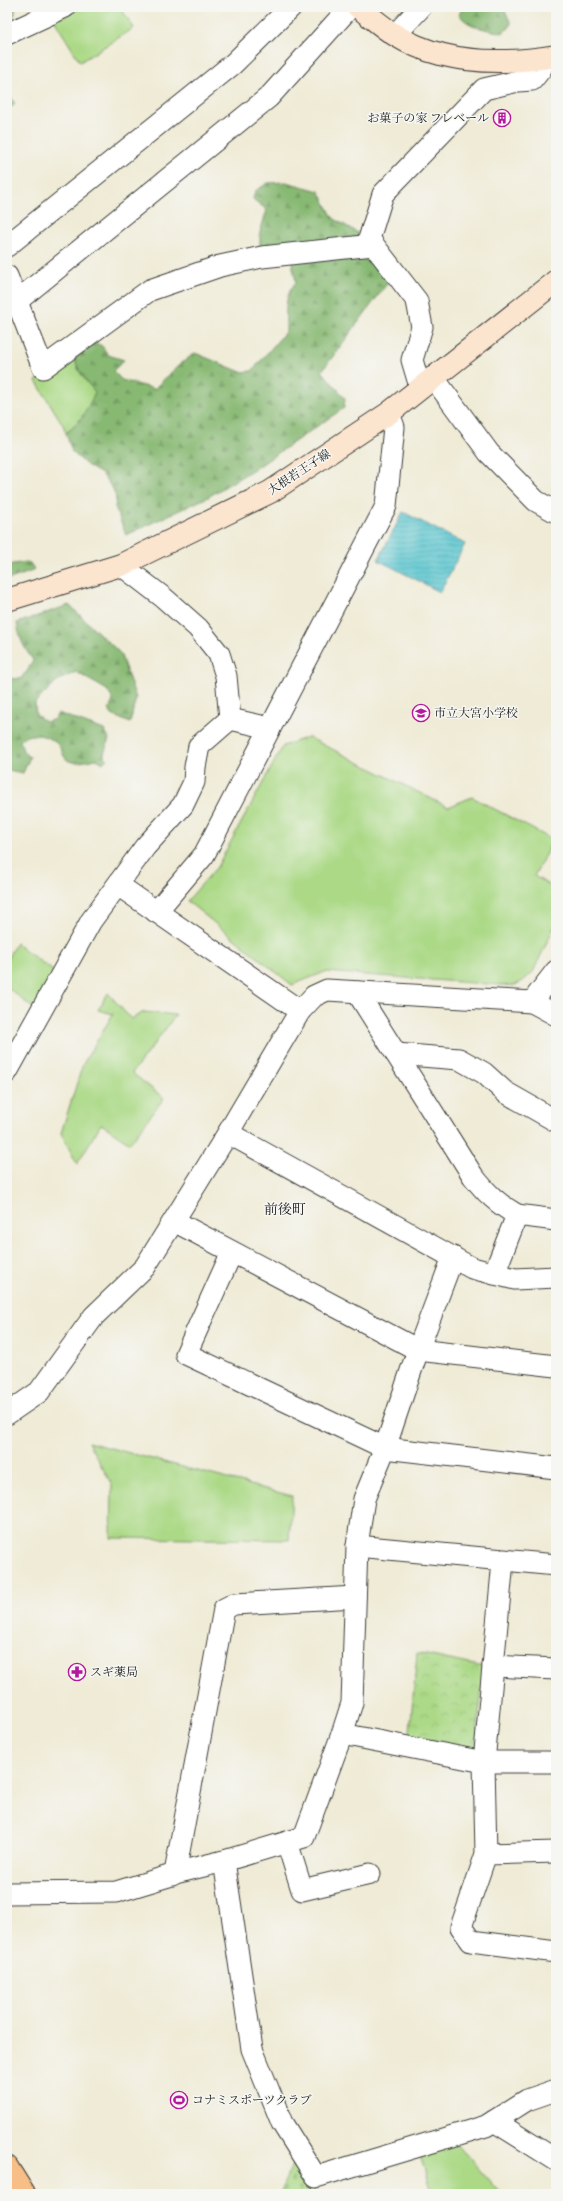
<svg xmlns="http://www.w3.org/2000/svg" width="563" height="2201" viewBox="0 0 563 2201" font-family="'IM FELL Great Primer','Noto Serif JP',serif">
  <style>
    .green { fill: #abd986; stroke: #647a51 }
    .forest { fill: url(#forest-firs); stroke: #526a48 }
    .cemetery { fill: url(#cemetery-stones); stroke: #647a51 }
    .park { fill: url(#park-crowns); stroke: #647a51 }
    .water { fill: url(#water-rules); stroke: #3a7076 }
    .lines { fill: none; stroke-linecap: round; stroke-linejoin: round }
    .street-casing { stroke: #3c3b38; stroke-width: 23 }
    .secondary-casing { stroke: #3c3b38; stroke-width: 24 }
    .highway-casing { stroke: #3c3b38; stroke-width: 24 }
    .street { stroke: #fff; stroke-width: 21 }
    .secondary { stroke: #fce5cf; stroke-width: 22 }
    .highway { stroke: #f7be87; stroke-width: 22 }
    .labels { text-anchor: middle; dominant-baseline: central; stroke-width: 3; stroke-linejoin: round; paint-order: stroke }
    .poi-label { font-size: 12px; fill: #1c1c1c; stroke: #f6f6f2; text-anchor: start }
    .street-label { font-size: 12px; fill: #1c1c1c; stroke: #f6f6f2 }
    .quarter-label { font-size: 14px; fill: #1c1c1c; stroke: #f6f6f2 }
  </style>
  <defs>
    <pattern id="forest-firs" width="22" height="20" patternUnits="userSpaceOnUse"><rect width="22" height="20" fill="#88b973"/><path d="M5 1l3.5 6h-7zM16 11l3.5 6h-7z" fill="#759e63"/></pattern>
    <pattern id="cemetery-stones" width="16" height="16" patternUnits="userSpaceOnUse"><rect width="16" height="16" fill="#abd986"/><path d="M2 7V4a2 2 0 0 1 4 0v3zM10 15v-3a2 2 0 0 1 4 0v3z" fill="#93ba73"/></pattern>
    <pattern id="park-crowns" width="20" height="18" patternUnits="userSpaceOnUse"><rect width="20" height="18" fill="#abd986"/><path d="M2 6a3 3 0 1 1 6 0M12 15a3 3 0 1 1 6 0" fill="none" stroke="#93ba73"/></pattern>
    <pattern id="water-rules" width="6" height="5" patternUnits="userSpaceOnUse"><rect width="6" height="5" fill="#58c5cf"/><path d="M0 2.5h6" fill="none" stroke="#4ca9b1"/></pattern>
  </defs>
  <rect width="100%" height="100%" fill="#f6f6f2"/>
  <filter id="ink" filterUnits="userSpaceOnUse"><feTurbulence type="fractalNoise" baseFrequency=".025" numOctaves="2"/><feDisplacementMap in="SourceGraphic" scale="8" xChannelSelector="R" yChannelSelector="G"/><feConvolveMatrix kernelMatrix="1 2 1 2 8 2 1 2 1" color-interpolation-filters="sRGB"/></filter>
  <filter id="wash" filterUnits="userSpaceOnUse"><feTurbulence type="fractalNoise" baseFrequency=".012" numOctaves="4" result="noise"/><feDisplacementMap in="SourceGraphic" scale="16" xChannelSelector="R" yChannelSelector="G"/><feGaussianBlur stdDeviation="0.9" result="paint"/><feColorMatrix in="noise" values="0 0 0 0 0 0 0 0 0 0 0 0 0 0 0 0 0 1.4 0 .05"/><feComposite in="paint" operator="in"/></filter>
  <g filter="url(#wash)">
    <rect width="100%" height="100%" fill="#efebd6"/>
    <g class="green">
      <path d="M74 7H120L134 28 80 62 56 23 55 15Z"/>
      <path d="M75 352C74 369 85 380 96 392 88 408 81 423 66 433L63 425 36 381Z"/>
      <path d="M308 737 448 807 472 797 553 840 534 876 556 889V923L533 972 523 981 513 986 325 972 292 985 187 901 217 867 283 746Z"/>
      <path d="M16 943 57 974 35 1010 7 987V959Z"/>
      <path d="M108 993 131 1019 144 1012 176 1015 132 1073 164 1098 130 1143 101 1124 77 1164 61 1133 83 1064 113 1014 98 1010Z"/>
      <path d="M88 1442 292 1496 289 1540 111 1538 112 1485Z"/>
      <path d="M455 2142 499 2192V2194H433L419 2153Z"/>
    </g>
    <g class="forest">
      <path d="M7 7H15V14L7 25Z"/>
      <path d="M463 7H503L511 23 509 28 502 33C487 29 468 28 459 14Z"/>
      <path d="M7 90 15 104 7 112Z"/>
      <path d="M286 182 319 191 333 218 358 233 359 236 357 240 260 248V232L267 210 253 199 255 191 268 183Z"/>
      <path d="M373 249 389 281 322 371 345 398 344 408 262 464 208 497 126 535 115 507 116 497 113 489 102 474 88 466 72 452 66 433C81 423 88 408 95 392 85 380 74 368 75 352L90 340 102 346 108 355 124 360 113 371 122 380 154 389 178 366 195 353 241 372 252 371 286 331C286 313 283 297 296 282L291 257Z"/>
      <path d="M26 562 30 563 34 569 30 572 7 580V565Z"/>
      <path d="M69 605 120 653 136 698 130 723 112 715 109 710 113 700 107 690 76 672 57 681 35 703 36 715 46 722 55 719 58 713 104 730 109 739 104 754 107 759 103 763 97 759C88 760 78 764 69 761 62 757 63 751 59 746 50 735 29 730 20 741L23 751 30 757 23 773 7 770V672L8 678 20 679 28 670 33 660C24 648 19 638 17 623Z"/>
    </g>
    <path class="cemetery" d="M295 2158 315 2189 317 2194H279Z"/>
    <path class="park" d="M417 1653 484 1667 476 1746 472 1754 409 1742Z"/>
    <path class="water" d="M403 512 465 544 440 592 378 560Z"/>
  </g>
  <g filter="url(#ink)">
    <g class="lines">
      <defs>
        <g id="street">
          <path d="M7 34 65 7"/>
          <path d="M395 35 421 7"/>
          <path d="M7 246 233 64 291 7"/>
          <path d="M7 276 43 368 150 290 220 266 262 257 373 245"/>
          <path d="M17 301 269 97 350 7"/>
          <path d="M433 377 489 453 536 501 556 512"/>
          <path d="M420 387 412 360 422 327 417 301 369 239 383 194 484 89 518 81 532 80 541 69 545 58"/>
          <path d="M230 719 270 728"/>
          <path d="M118 885 300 1011"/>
          <path d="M156 912 204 855 386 506 394 427 389 413"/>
          <path d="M357 992 473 1176C486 1193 498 1204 517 1215"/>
          <path d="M532 1002 556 1015"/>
          <path d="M396 1054 459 1059 484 1073 505 1092 556 1121"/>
          <path d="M7 1072 91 921 145 847 183 805 194 782 195 767 199 746 230 719 226 676 219 654 198 628 164 598 121 565"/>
          <path d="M228 1133 472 1268 515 1279 556 1277"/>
          <path d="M174 1221 418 1350 556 1366"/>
          <path d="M232 1252 186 1354 385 1448 556 1468"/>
          <path d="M494 1274 517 1215 556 1220"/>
          <path d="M7 1414 39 1392 94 1316 145 1267 228 1133 300 1011 314 996 327 990 532 1002 556 971"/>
          <path d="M357 1546 556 1565"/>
          <path d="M503 1561 484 1762 486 1854 461 1927 471 1941 556 1952"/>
          <path d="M493 1666 556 1669"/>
          <path d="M342 1734 484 1762H556"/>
          <path d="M287 1842 302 1890 370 1874"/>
          <path d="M486 1854 556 1852"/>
          <path d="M224 1861 252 2049 282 2123 316 2177 486 2126 527 2100 556 2090"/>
          <path d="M175 1873 224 1609 234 1604 355 1597"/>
          <path d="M7 1893 116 1892 172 1875 175 1873 224 1861 304 1837 342 1734 352 1703 357 1546 364 1499 385 1448 418 1350 453 1257"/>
          <path d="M494 2121 556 2160"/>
        </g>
        <g id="secondary">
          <path d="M358 7C370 16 382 27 395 35 442 64 502 65 556 56"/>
          <path d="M7 600 121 565 270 492 389 413 556 281"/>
        </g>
        <path id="highway" d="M7 2167 24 2194"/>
      </defs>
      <use href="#street" class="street-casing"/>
      <use href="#secondary" class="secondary-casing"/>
      <use href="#highway" class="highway-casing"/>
      <use href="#street" class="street"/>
      <use href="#secondary" class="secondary"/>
      <use href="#highway" class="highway"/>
    </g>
  </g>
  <defs>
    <symbol id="building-ring" viewBox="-11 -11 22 22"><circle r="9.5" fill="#f6f6f2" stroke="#b5179e" stroke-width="1.5"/><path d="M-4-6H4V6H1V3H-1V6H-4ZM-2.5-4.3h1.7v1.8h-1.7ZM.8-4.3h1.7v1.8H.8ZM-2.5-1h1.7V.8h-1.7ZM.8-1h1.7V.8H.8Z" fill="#b5179e"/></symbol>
    <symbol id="school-ring" viewBox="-11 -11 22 22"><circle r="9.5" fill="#f6f6f2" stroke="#b5179e" stroke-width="1.5"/><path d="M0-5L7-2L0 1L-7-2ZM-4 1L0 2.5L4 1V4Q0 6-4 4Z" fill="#b5179e"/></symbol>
    <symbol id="pharmacy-ring" viewBox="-11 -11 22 22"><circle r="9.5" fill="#f6f6f2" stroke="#b5179e" stroke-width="1.5"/><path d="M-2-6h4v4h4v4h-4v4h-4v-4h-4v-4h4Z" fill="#b5179e"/></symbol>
    <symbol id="stadium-ring" viewBox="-11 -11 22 22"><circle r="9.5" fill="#f6f6f2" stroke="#b5179e" stroke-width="1.5"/><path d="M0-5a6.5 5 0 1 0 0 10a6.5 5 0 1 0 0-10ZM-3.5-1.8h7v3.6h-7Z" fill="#b5179e"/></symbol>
  </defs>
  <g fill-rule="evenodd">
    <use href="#building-ring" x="492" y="108" width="20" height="20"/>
    <use href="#school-ring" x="411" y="703" width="20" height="20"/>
    <use href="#pharmacy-ring" x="67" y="1662" width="20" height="20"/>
    <use href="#stadium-ring" x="169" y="2090" width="20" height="20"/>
  </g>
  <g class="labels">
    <g class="poi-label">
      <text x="489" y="118" text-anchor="end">お菓子の家 フレベール</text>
      <text x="434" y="713">市立大宮小学校</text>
      <text x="90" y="1672">スギ薬局</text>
      <text x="192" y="2100">コナミスポーツクラブ</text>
    </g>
    <g class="street-label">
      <text transform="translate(299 472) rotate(-33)">大根若王子線</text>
    </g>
    <g class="quarter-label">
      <text x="285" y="1209">前後町</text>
    </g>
  </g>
  <rect width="563" height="2201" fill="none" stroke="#f6f6f2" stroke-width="24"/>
</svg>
